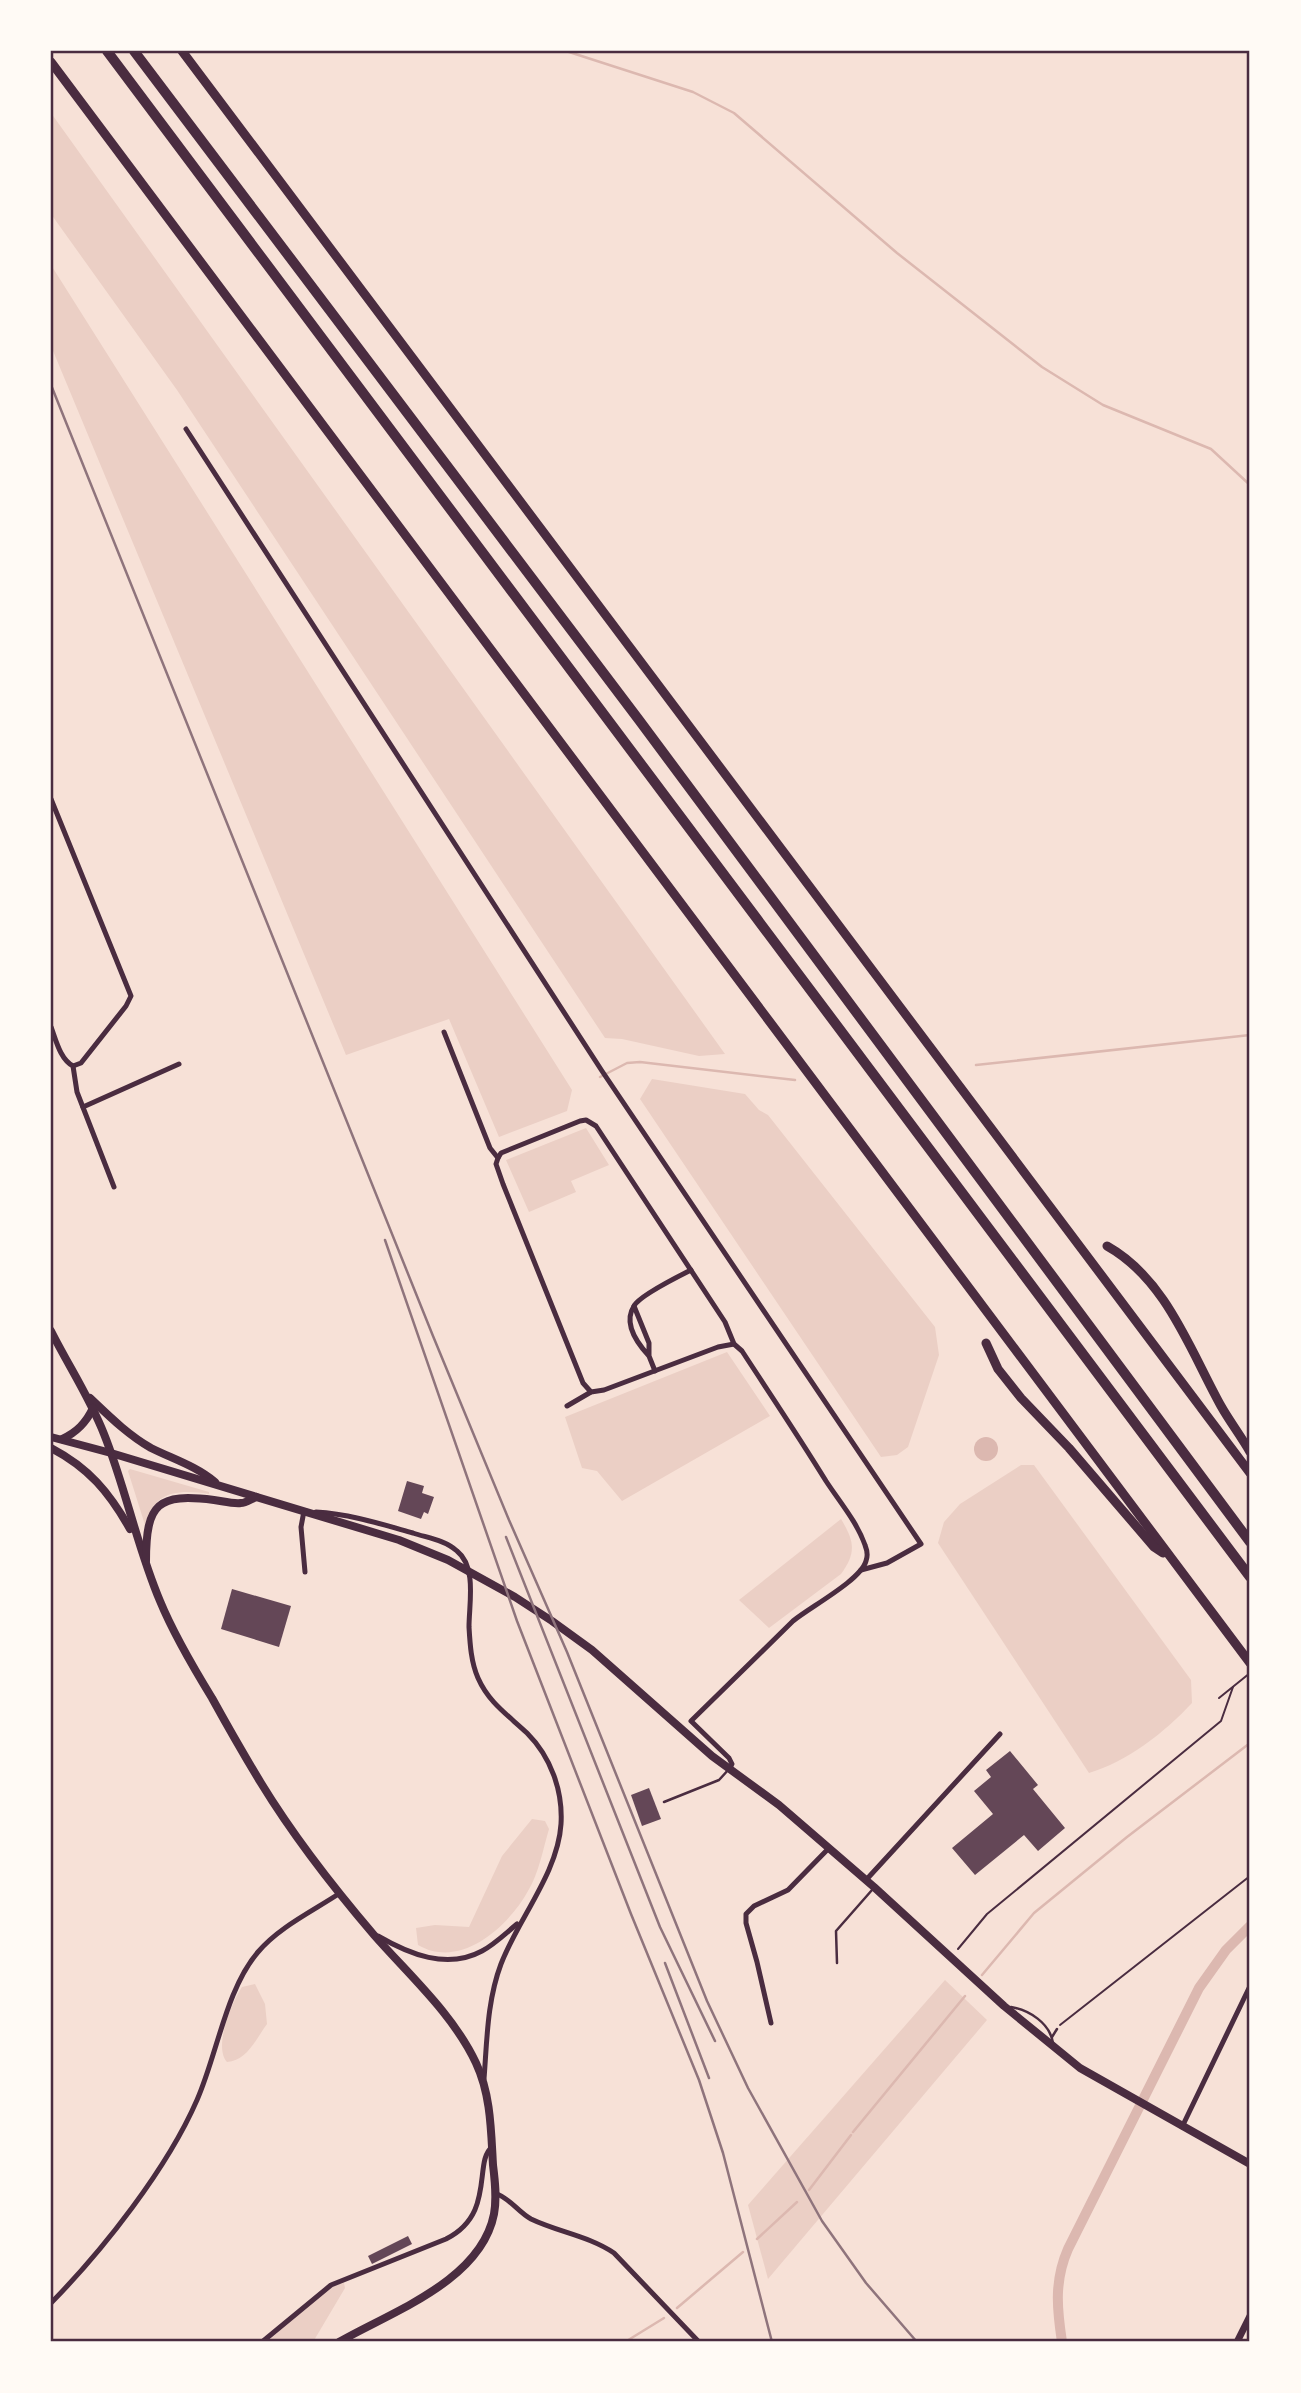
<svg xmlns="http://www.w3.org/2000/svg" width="1301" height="2393" viewBox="0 0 1301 2393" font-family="Figtree,sans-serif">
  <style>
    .green { fill: #ebcfc5 }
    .water { fill: #dcb8b0 }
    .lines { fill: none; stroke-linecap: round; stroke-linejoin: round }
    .stream { stroke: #dcb8b0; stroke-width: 2.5 }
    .canal { stroke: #dcb8b0; stroke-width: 10 }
    .building { fill: #644757 }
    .path { stroke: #4a2c40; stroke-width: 2 }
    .service { stroke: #4a2c40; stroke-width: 2.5 }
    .minor { stroke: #4a2c40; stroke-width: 5 }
    .tertiary { stroke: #4a2c40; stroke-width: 7 }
    .secondary { stroke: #4a2c40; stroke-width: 8 }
    .trunk { stroke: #4a2c40; stroke-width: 9 }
    .motorway { stroke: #4a2c40; stroke-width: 10 }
    .rail { stroke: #8f747c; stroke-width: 2.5 }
    .neatline { fill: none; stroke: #4a2c40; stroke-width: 2.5 }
  </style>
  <rect width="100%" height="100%" fill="#f7e1d7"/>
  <g class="green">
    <path d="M51 113 725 1054 699 1056 622 1039 605 1038 177 390 51 214Z"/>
    <path d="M51 265 572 1090 567 1111 499 1137 449 1019 346 1055 51 346Z"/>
    <path d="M652 1079 745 1094 759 1110 768 1115 935 1327 939 1355 908 1447 897 1455 881 1457 640 1099Z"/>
    <path d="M586 1128 609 1165 571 1181 576 1192 529 1212 506 1160Z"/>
    <path d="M727 1352 770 1416 622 1501 597 1471 582 1468 565 1417Z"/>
    <path d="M1021 1465H1034L1191 1680 1192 1703C1164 1733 1128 1761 1089 1773L938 1543 944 1522 960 1504Z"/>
    <path d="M130 1469 209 1492V1494C176 1489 154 1492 145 1525L128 1471Z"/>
    <path d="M841 1519C854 1541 857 1552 841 1574L769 1628 739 1600Z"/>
    <path d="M532 1819 545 1821 549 1829C543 1849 539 1873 528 1891 508 1927 461 1970 418 1945L416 1928 435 1925 469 1927 502 1856Z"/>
    <path d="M945 1980 987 2020 768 2279 748 2205Z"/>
    <path d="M255 1984 265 2004 267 2024C256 2039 247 2061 227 2062 213 2047 232 2002 242 1987Z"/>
    <path d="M344 2283 345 2288 313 2342H267C288 2325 317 2287 344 2283Z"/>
  </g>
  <circle class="water" cx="986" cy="1449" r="12"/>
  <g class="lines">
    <g class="stream">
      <path d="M566 51 693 92 734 113 897 253 1042 367 1103 405 1211 449 1250 485"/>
      <path d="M976 1065 1250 1035"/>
      <path d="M600 1077 627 1063 640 1062 795 1080"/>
      <path d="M982 1975 1034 1913 1127 1837 1250 1743"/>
      <path d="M853 2132 965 1996"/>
      <path d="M809 2190 851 2135"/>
      <path d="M757 2239 797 2202"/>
      <path d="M677 2308 743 2252"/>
      <path d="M625 2342 664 2318"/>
    </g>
    <path class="canal" d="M1062 2342C1057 2309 1054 2281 1068 2249L1199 1988 1226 1950 1250 1926"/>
  </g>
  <g class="building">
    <path d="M407 1481 424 1486 422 1493 434 1497 428 1514 424 1512 421 1519 398 1511Z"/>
    <path d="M232 1589 291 1606 279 1647 221 1629Z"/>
    <path d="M1010 1751 1038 1785 1033 1789 1065 1828 1038 1851 1024 1835 975 1875 952 1848 993 1814 974 1791 991 1777 986 1770Z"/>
    <path d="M649 1788 661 1819 642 1826 631 1795Z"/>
    <path d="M408 2236 412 2244 372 2264 368 2256Z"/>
  </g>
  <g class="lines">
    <g class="path">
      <path d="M1219 1698 1250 1673"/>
      <path d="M958 1949 987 1914 1221 1721 1233 1687"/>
      <path d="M1060 2025 1250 1876"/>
    </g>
    <g class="service">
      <path d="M664 1802 719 1780 729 1769"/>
      <path d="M837 1963 836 1931 872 1890"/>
      <path d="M1011 2007C1029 2010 1050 2023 1053 2043"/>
      <path d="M1052 2037 1057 2029"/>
    </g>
    <g class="minor">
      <path d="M186 429 602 1071 921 1544 887 1563 861 1570"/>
      <path d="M51 799 131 996 126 1006 81 1063 73 1066"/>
      <path d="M51 1027C56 1040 60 1059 73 1066L77 1092 114 1187"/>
      <path d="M444 1032 490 1148 498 1158 496 1164 503 1184 583 1383 591 1392"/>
      <path d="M83 1107 179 1064"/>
      <path d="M498 1158 501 1153 580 1121 586 1120 596 1126 725 1322 734 1344 742 1351C770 1394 799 1437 826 1481 839 1501 857 1522 865 1545 867 1550 868 1556 866 1561 861 1580 810 1607 793 1621L691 1721 729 1758 732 1764 730 1768"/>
      <path d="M634 1306C639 1296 679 1276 691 1270"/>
      <path d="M649 1356C637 1343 623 1323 634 1306L649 1343V1356L655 1371"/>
      <path d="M567 1406 591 1392 604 1390 718 1347 734 1344"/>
      <path d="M316 1512C350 1514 381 1524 413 1533 428 1538 445 1540 457 1551 477 1567 469 1604 469 1627 470 1644 471 1662 478 1678 489 1703 508 1715 527 1733 551 1757 563 1791 561 1824 558 1873 518 1919 501 1964 487 2001 487 2041 484 2079"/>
      <path d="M305 1572 301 1527 304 1511H306"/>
      <path d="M866 1880 1000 1734"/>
      <path d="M378 1936C409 1954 447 1970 482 1951 495 1944 506 1933 517 1924"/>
      <path d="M771 2023 757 1962 746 1923V1914L754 1906 788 1890 829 1848"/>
      <path d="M1182 2127 1250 1986"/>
      <path d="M495 2193C511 2199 518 2212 531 2219 558 2232 589 2236 614 2253L699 2342"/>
      <path d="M51 2303C103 2250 167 2169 197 2100 217 2055 226 1989 258 1952 279 1927 313 1911 340 1893"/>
      <path d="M262 2342 331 2285 446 2239C496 2214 473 2162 492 2147"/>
    </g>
    <path class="tertiary" d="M1237 2342 1250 2316"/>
    <g class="secondary">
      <path d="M51 1331C68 1365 90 1398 104 1434 126 1489 137 1547 160 1601 174 1635 193 1667 212 1698 228 1727 244 1755 261 1783 294 1837 333 1887 374 1935 409 1975 453 2014 476 2063 491 2095 491 2131 493 2165 495 2181 497 2198 494 2214 481 2281 391 2312 339 2342"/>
      <path d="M90 1398C109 1416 128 1435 151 1448 173 1459 196 1466 215 1482"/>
      <path d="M51 1437 111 1453 399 1540 448 1560 515 1597 552 1621 592 1650 712 1756 779 1805 874 1887 1004 2006 1080 2068 1250 2164"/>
      <path d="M62 1439C77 1432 86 1423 93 1408"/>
      <path d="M51 1448C89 1468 109 1492 130 1529"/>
      <path d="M146 1561C146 1503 158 1493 214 1500 222 1501 233 1504 241 1503 246 1503 251 1499 256 1497"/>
    </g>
    <g class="trunk">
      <path d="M182 51 1250 1473"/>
      <path d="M51 62 1250 1663"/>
      <path d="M1107 1246C1166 1279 1190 1350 1221 1406 1230 1422 1241 1436 1250 1452"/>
      <path d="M986 1343 998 1369 1021 1398 1069 1448 1154 1547 1163 1553"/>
    </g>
    <g class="motorway">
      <path d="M107 51 1250 1577"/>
      <path d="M134 51 639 720 1250 1542"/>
    </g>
    <g class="rail">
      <path d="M51 385 433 1336 509 1520 567 1652 707 2001 748 2088 822 2221 866 2283 917 2342"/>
      <path d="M385 1240 517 1621 631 1914 699 2080 723 2153 772 2342"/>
      <path d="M506 1537 660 1927 715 2041"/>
      <path d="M665 1963 709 2078"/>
    </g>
  </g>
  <rect width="1301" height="2393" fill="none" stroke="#fffaf5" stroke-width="105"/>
  <rect x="52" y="52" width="1196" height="2288" class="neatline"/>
</svg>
